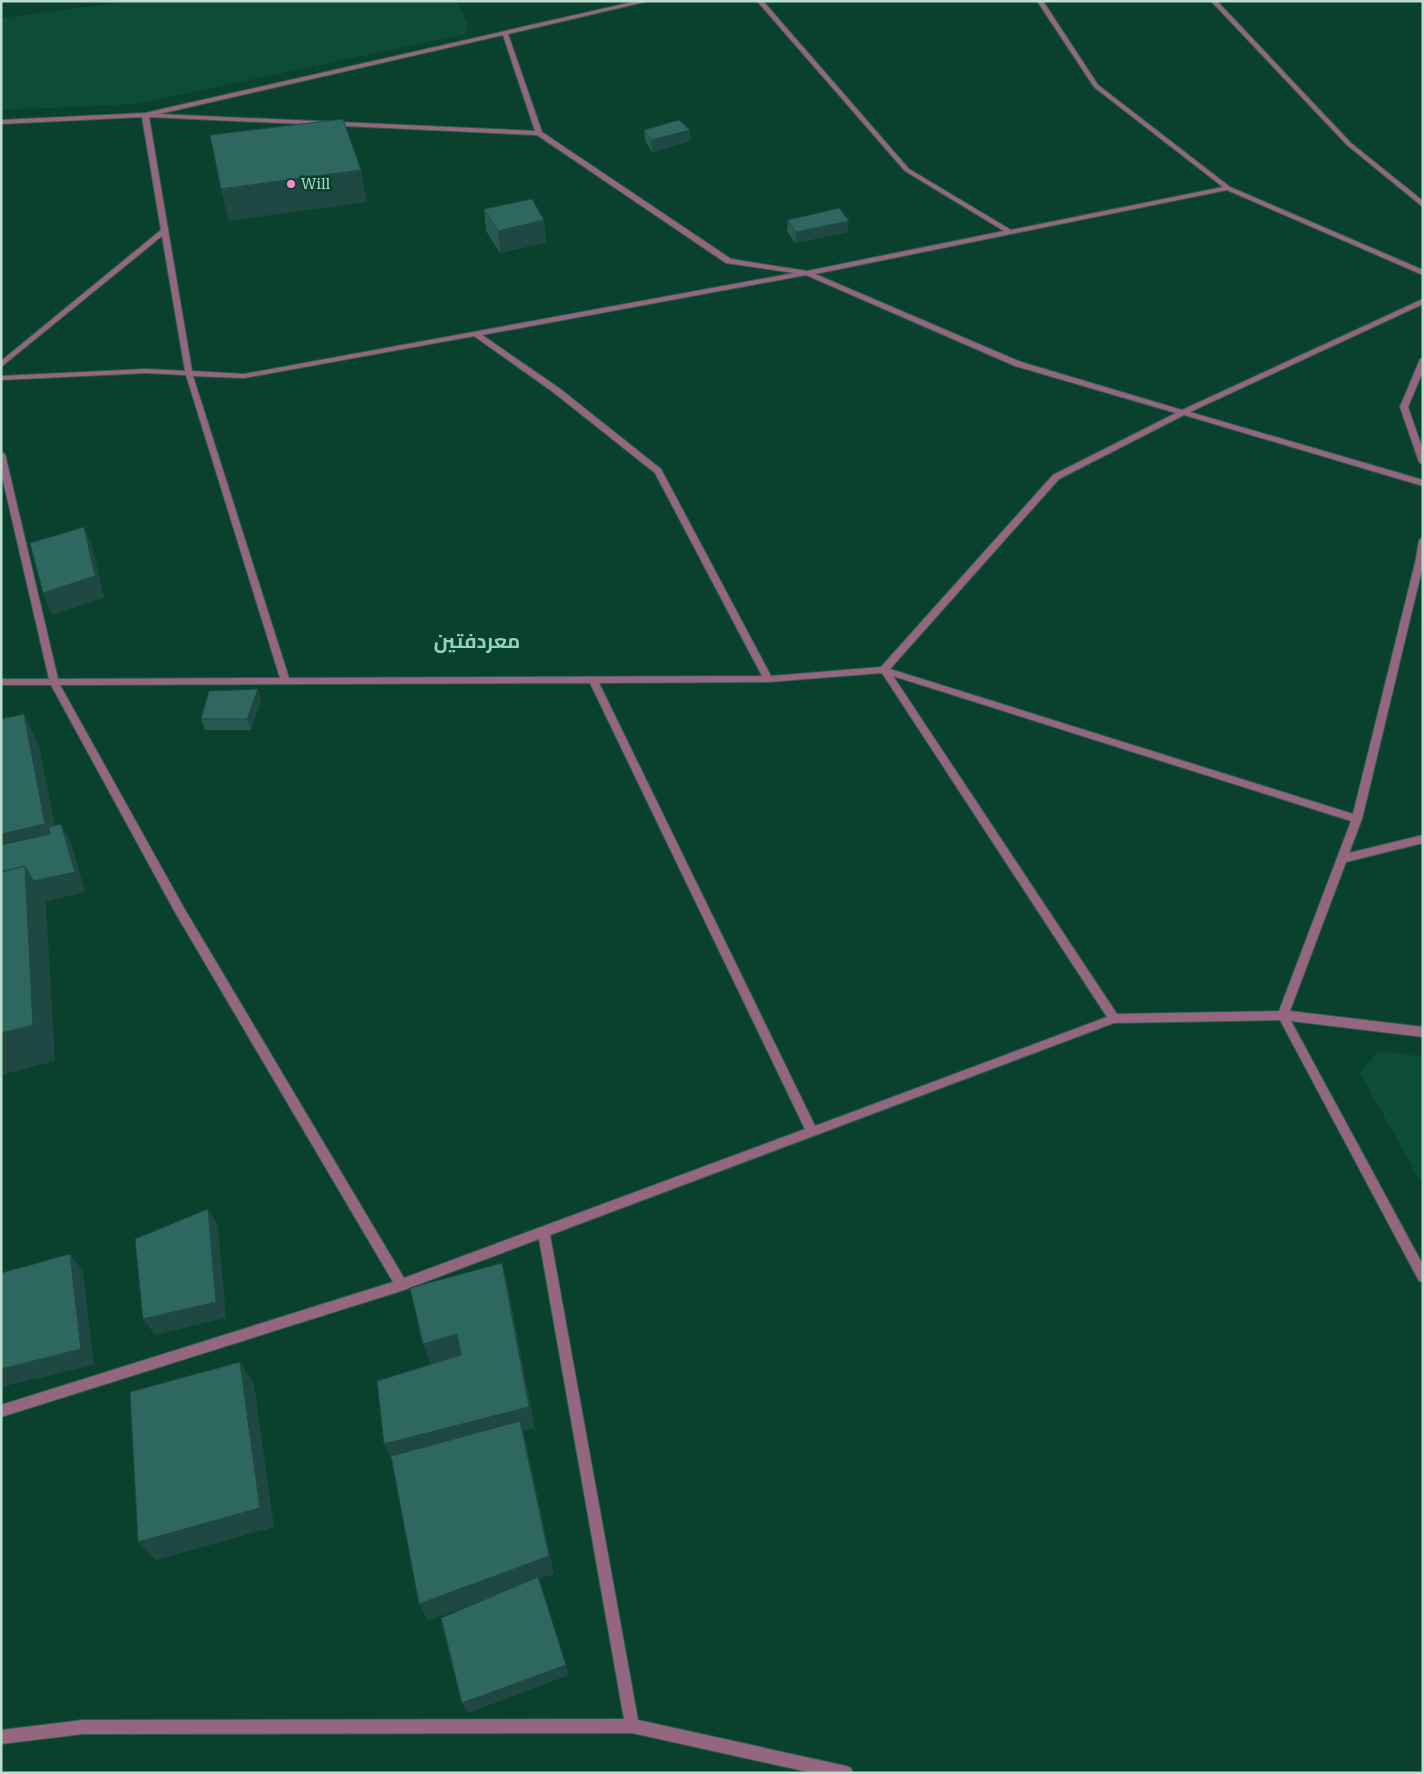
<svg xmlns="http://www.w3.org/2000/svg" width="1424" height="1774" viewBox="0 0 1424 1774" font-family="'Roboto Serif',Cairo,serif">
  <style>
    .built { fill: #0d4d38 }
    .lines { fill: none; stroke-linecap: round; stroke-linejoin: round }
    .street-casing { stroke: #2d5f4e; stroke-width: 2 }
    .street { fill: #94667f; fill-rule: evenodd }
    .wall { fill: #285953 }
    .shaded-wall { fill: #204843 }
    .building { fill: #2e6760; stroke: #204843 }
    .poi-dot { fill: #f890cc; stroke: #09402e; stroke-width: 2 }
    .labels { text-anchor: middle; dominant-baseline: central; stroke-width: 5; stroke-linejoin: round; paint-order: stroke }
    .far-poi-label { font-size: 15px; fill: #bdddce; stroke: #09402e; text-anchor: start }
    .quarter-label { font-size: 20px; font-weight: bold; fill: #92d4b7; stroke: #09402e }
  </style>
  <rect width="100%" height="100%" fill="#09402e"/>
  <g class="built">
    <path d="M131 1H457L468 24 466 34 136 104 1 110V18Z"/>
    <path d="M1379 1050 1423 1057V1186L1360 1073Z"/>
  </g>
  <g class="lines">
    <defs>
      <g id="street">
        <path d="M637 1H649L508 34 542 132 731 259 807 271 1004 231 905 171 757 1H763L909 169 1011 230 1223 187 1094 87 1037 1H1043L1098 85 1230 187 1423 270V275L1227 190 815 274 1021 362 1182 410 1423 299V304L1190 412 1423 480V486L1184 415 1059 479 890 669 1353 814 1416 559 1419 540 1423 537V565L1362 819 1349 853 1423 835V843L1346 862 1290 1011 1423 1027V1037L1291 1021 1423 1265V1282L1419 1281 1280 1020 1114 1023 550 1235 638 1720 846 1766 851 1768 853 1773H813L632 1733 83 1734 1 1744V1730L83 1720 624 1719 539 1239 401 1291 1 1417V1405L393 1282 176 914 51 685H1V679H49L1 472V452L5 454 58 679 280 678 186 375 146 373 1 380V376L146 369 185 371 162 236 1 367V361L161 230 142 117 1 124V120L145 113ZM503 35 535 131 159 114ZM149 117 537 135 726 263 794 273 244 374 192 371ZM806 275 1015 366 1176 413 1053 475 881 667 771 676 661 469 559 388 482 335ZM474 336 553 392 655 473 762 676 289 678 193 376 244 378ZM882 673 1107 1017 815 1126 599 683 768 682ZM893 676 1351 821 1279 1011 1117 1014ZM590 683 805 1129 404 1278 184 908 60 685Z"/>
        <path d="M1211 1H1217L1351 143 1423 201V207L1347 145Z"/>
        <path d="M1420 359H1423V371L1408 407 1423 450V465L1419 462 1400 407Z"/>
      </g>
    </defs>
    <use href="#street" class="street-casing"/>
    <use href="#street" class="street"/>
  </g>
  <g class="wall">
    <path d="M644 130 690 141 652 152 645 141Z"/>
    <path d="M484 209 546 242 500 253 486 231Z"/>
    <path d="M788 220 848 232 795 243 787 231Z"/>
    <path d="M261 700 251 730H205L201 719Z"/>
  </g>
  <g class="shaded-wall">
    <path d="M690 130V141L652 152 651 140Z"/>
    <path d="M361 170 367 202 229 221 221 189Z"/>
    <path d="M544 220 546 242 500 253 498 231Z"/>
    <path d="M849 221 848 232 795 243 796 232Z"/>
    <path d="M84 527 93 549 104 598 52 615 43 593Z"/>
    <path d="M258 689 261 700 251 730 247 719Z"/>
    <path d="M24 714 39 745 61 855 1 868V834Z"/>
    <path d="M61 824 72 845 85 892 45 902 46 905 55 1061 1 1075V1033L25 866Z"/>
    <path d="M208 1209 218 1226 226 1318 155 1335 143 1319Z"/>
    <path d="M70 1254 83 1271 94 1365 1 1387V1369Z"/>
    <path d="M502 1263 508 1287 535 1428 523 1431 526 1442 554 1574 539 1579 569 1675 468 1713 462 1703 539 1579 428 1621 419 1604 394 1464 384 1444 529 1407Z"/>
    <path d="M457 1334 464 1357 431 1366 423 1344Z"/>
    <path d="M240 1362 254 1384 274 1527 156 1560 138 1542Z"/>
  </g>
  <g class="building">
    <path d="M343 119 361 170 221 189 210 135Z"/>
    <path d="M679 120 690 130 651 140 644 130Z"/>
    <path d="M532 199 544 220 498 231 484 209Z"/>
    <path d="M839 208 849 221 796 232 788 220Z"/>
    <path d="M84 527 95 576 43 593 30 543Z"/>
    <path d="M258 689 247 719H201L209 691Z"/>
    <path d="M24 714 45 824 1 834V719Z"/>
    <path d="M61 824 75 872 33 881 25 866 1 872V845L50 834 49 827Z"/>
    <path d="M25 866 33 1025 1 1033V872Z"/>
    <path d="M208 1209 216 1302 143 1319 135 1239Z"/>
    <path d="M70 1254 81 1349 1 1369V1273Z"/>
    <path d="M502 1263 529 1407 384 1444 377 1381 461 1355 457 1334 423 1344 410 1288Z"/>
    <path d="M240 1362 260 1508 138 1542 130 1392Z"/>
    <path d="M520 1421 549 1556 419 1604 391 1456Z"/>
    <path d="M538 1577 566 1665 462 1703 441 1618Z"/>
  </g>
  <circle class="poi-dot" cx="291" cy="184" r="5"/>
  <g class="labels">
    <g class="far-poi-label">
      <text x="301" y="184">Will</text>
    </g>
    <g class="quarter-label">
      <text x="477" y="641">معردفتين</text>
    </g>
  </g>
  <rect width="1424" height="1774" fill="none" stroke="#bdddce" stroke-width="5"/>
</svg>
